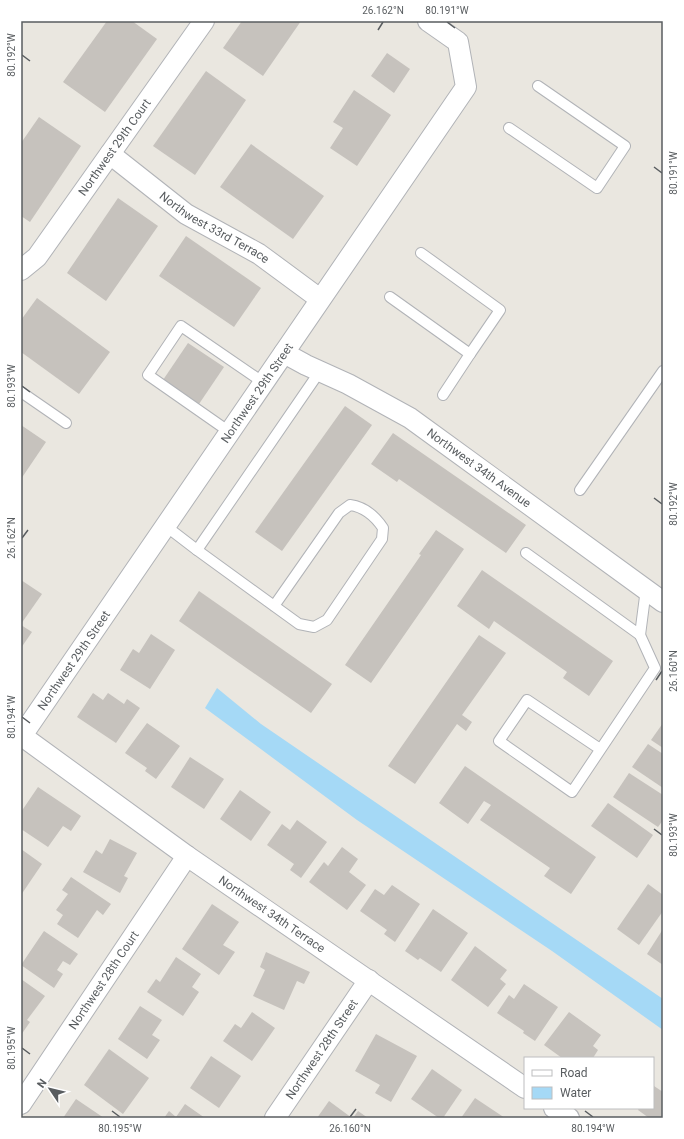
<svg xmlns="http://www.w3.org/2000/svg" width="684" height="1139" viewBox="0 0 684 1139" font-family="Roboto,sans-serif">
  <style>
    .water { fill: #a5d9f6 }
    .building { fill: #c6c2bd }
    .lines { fill: none; stroke-linecap: round; stroke-linejoin: round }
    .service-casing { stroke: #b1b3b7; stroke-width: 12 }
    .minor-casing { stroke: #b1b3b7; stroke-width: 22 }
    .service { stroke: #fff; stroke-width: 10 }
    .minor { stroke: #fff; stroke-width: 20 }
    .ticks { fill: none; stroke: #595d60; stroke-width: 1.5 }
    .labels { text-anchor: middle; dominant-baseline: central; stroke-width: 3; stroke-linejoin: round; paint-order: stroke }
    .street-label { font-size: 12px; fill: #595d60; stroke: #fff }
    .neatline { fill: none; stroke: #595d60; stroke-width: 1.5 }
    .ticks-label { font-size: 10px; text-anchor: middle; fill: #595d60 }
  </style>
  <rect width="100%" height="100%" fill="#eae7e0"/>
  <path class="water" d="M217 688 261 724 663 999V1030L552 951 357 820 205 708Z"/>
  <g class="building">
    <path d="M107 21H132L157 39 105 112 63 82Z"/>
    <path d="M242 21H301L263 76 223 48Z"/>
    <path d="M387 53 410 69 394 93 371 76Z"/>
    <path d="M206 71 246 100 195 175 153 146Z"/>
    <path d="M354 90 391 115 357 166 330 148 343 128 333 122Z"/>
    <path d="M39 117 81 146 30 222 21 216V143Z"/>
    <path d="M251 144 324 196 293 239 220 187Z"/>
    <path d="M118 198 158 226 106 301 67 273Z"/>
    <path d="M186 236 261 288 234 327 159 276Z"/>
    <path d="M37 298 110 352 79 394 21 352V320Z"/>
    <path d="M188 343 224 367 199 404 163 380Z"/>
    <path d="M345 406 372 425 282 551 255 532Z"/>
    <path d="M21 425 46 442 21 479Z"/>
    <path d="M393 433 526 525 506 553 399 479 397 482 371 464Z"/>
    <path d="M436 530 464 549 371 683 345 665 421 555 419 554Z"/>
    <path d="M482 570 613 661 589 696 563 678 567 672 494 621 489 629 457 606Z"/>
    <path d="M21 580 42 594 21 624Z"/>
    <path d="M199 591 332 684 311 713 179 621Z"/>
    <path d="M21 625 32 632 21 648Z"/>
    <path d="M151 634 175 650 150 689 120 670 133 649 139 653Z"/>
    <path d="M479 635 506 653 462 715 472 722 466 731 457 724 415 784 388 766Z"/>
    <path d="M93 693 103 700 108 693 124 704 127 699 140 708 116 743 77 717Z"/>
    <path d="M147 723 180 746 156 779 145 771 147 768 125 753Z"/>
    <path d="M663 723V748L651 740Z"/>
    <path d="M648 744 663 754V788L632 767Z"/>
    <path d="M190 757 224 779 204 809 171 787Z"/>
    <path d="M465 766 596 857 571 894 544 876 550 868 480 820 491 805 484 801 468 824 439 803Z"/>
    <path d="M629 773 663 795V820L658 827 613 797Z"/>
    <path d="M38 787 81 816 71 831 63 826 48 847 21 829V812Z"/>
    <path d="M240 790 271 812 251 841 220 819Z"/>
    <path d="M608 803 653 835 637 858 591 826Z"/>
    <path d="M297 820 327 842 301 878 290 870 294 864 267 845 282 824 290 830Z"/>
    <path d="M110 839 137 853 124 876 128 878 120 893 83 872 96 850 102 854Z"/>
    <path d="M342 847 358 859 349 872 366 885 347 910 309 882 324 862 328 866Z"/>
    <path d="M21 849 42 864 21 895Z"/>
    <path d="M71 877 111 904 103 915 97 910 78 938 57 924 63 915 56 910 68 894 62 890Z"/>
    <path d="M648 884 663 895V911L639 945 617 929Z"/>
    <path d="M392 885 420 904 395 942 384 934 387 930 360 911 375 889 384 895Z"/>
    <path d="M212 904 239 922 223 945 235 952 219 975 182 949Z"/>
    <path d="M433 909 468 933 441 972 420 958 418 960 405 951Z"/>
    <path d="M663 929V965L647 954Z"/>
    <path d="M44 931 78 954 70 965 63 961 57 970 63 974 54 988 21 965Z"/>
    <path d="M475 946 507 970 500 979 506 984 488 1007 451 980Z"/>
    <path d="M266 952 310 972 304 984 297 981 284 1010 253 996 265 970 260 967Z"/>
    <path d="M176 957 201 974 192 987 199 992 183 1016 147 992 156 979 160 982Z"/>
    <path d="M21 979 45 996 27 1020 30 1022 21 1035Z"/>
    <path d="M524 984 558 1007 535 1041 523 1033 524 1031 497 1013 509 995 514 999Z"/>
    <path d="M140 1006 162 1020 152 1035 160 1040 147 1059 118 1039Z"/>
    <path d="M252 1012 275 1028 252 1061 223 1041 235 1024 241 1028Z"/>
    <path d="M569 1012 601 1035 593 1046 598 1050 593 1058H562L544 1045Z"/>
    <path d="M376 1034 417 1056 391 1102 375 1093 380 1085 355 1071Z"/>
    <path d="M109 1049 149 1078 123 1114 84 1085Z"/>
    <path d="M211 1056 241 1076 219 1108 190 1088Z"/>
    <path d="M432 1069 462 1090 443 1118H439L411 1099Z"/>
    <path d="M654 1086 663 1092V1118H649L638 1110 639 1108H653V1088Z"/>
    <path d="M475 1098 505 1118H461Z"/>
    <path d="M76 1099 104 1118H63Z"/>
    <path d="M329 1101 352 1118H317Z"/>
    <path d="M185 1104 205 1118H164L169 1111 176 1117Z"/>
    <path d="M358 1111 368 1118H353Z"/>
  </g>
  <g class="lines">
    <defs>
      <g id="service">
        <path d="M509 128 597 188 625 146 538 86"/>
        <path d="M390 297 470 354 500 310 421 253"/>
        <path d="M21 392 66 423"/>
        <path d="M443 395 470 354"/>
        <path d="M231 433 148 375 181 326 264 383"/>
        <path d="M580 490 663 371"/>
        <path d="M167 527 197 550 299 624 314 627 327 620 382 539 383 528C375 516 365 507 350 505L339 513 274 606"/>
        <path d="M197 550 320 371"/>
        <path d="M526 553 640 635 646 589"/>
        <path d="M600 749 527 700 499 741 572 792 655 668 640 635"/>
      </g>
      <g id="minor">
        <path id="s1" d="M110 154 186 214 259 254 320 299"/>
        <path id="s2" d="M21 270 37 257 204 21"/>
        <path id="s3" d="M284 353 306 365 348 384 410 418 663 602"/>
        <path id="s4" d="M22 736 187 856 525 1088"/>
        <path id="s5" d="M21 737C171 521 318 303 466 87L458 42 428 21"/>
        <path id="s6" d="M21 1104 187 856"/>
        <path d="M554 1108 569 1118"/>
        <path id="s7" d="M275 1118 369 980"/>
      </g>
    </defs>
    <use href="#service" class="service-casing"/>
    <use href="#minor" class="minor-casing"/>
    <use href="#service" class="service"/>
    <use href="#minor" class="minor"/>
  </g>
  <path class="ticks" d="M447 22 455 28M378 30 383 22M22 55 30 61M654 167 662 173M22 386 30 392M654 498 662 504M22 538 28 530M656 680 662 671M22 717 30 723M654 829 662 835M22 1048 30 1054M112 1111 120 1117M585 1111 593 1117M350 1117 356 1109"/>
  <g class="labels">
    <g class="street-label">
      <text stroke="none"><textPath href="#s2" startOffset="155">Northwest 29th Court</textPath></text>
      <text stroke="none"><textPath href="#s1" startOffset="128">Northwest 33rd Terrace</textPath></text>
      <text stroke="none"><textPath href="#s5" startOffset="417">Northwest 29th Street</textPath></text>
      <text stroke="none"><textPath href="#s3" startOffset="227">Northwest 34th Avenue</textPath></text>
      <text stroke="none"><textPath href="#s5" startOffset="93">Northwest 29th Street</textPath></text>
      <text stroke="none"><textPath href="#s4" startOffset="307">Northwest 34th Terrace</textPath></text>
      <text stroke="none"><textPath href="#s6" startOffset="149">Northwest 28th Court</textPath></text>
      <text stroke="none"><textPath href="#s7" startOffset="83">Northwest 28th Street</textPath></text>
    </g>
  </g>
  <rect width="684" height="1139" fill="none" stroke="#ffffff" stroke-width="44"/>
  <rect x="524" y="1057" width="130" height="52" fill="#ffffff" stroke="#bdbebf"/>
  <rect x="532" y="1070" width="20" height="6" fill="#ffffff" stroke="#bdbebf"/>
  <text x="560" y="1077" font-size="12" fill="#595d60">Road</text>
  <rect x="532" y="1087" width="20" height="12" fill="#a5d9f6" stroke="#bdbebf"/>
  <text x="560" y="1097" font-size="12" fill="#595d60">Water</text>
  <g transform="translate(50 1089) rotate(305)" stroke="#ffffff" stroke-width="3" paint-order="stroke">
  <path d="M0-3L7 15L0 10L-7 15Z" fill="#595d60"/>
  <text y="-6" font-size="11" font-weight="bold" text-anchor="middle" fill="#595d60">N</text>
  </g>
  <rect x="22" y="22" width="640" height="1095" class="neatline"/>
  <g class="ticks-label">
    <text x="383" y="14">26.162°N</text>
    <text x="447" y="14">80.191°W</text>
    <text transform="translate(11 55) rotate(-90)" y="4">80.192°W</text>
    <text transform="translate(673 173) rotate(-90)" y="4">80.191°W</text>
    <text transform="translate(11 386) rotate(-90)" y="4">80.193°W</text>
    <text transform="translate(673 504) rotate(-90)" y="4">80.192°W</text>
    <text transform="translate(11 538) rotate(-90)" y="4">26.162°N</text>
    <text transform="translate(673 671) rotate(-90)" y="4">26.160°N</text>
    <text transform="translate(11 717) rotate(-90)" y="4">80.194°W</text>
    <text transform="translate(673 835) rotate(-90)" y="4">80.193°W</text>
    <text transform="translate(11 1048) rotate(-90)" y="4">80.195°W</text>
    <text x="120" y="1132">80.195°W</text>
    <text x="350" y="1132">26.160°N</text>
    <text x="593" y="1132">80.194°W</text>
  </g>
</svg>
